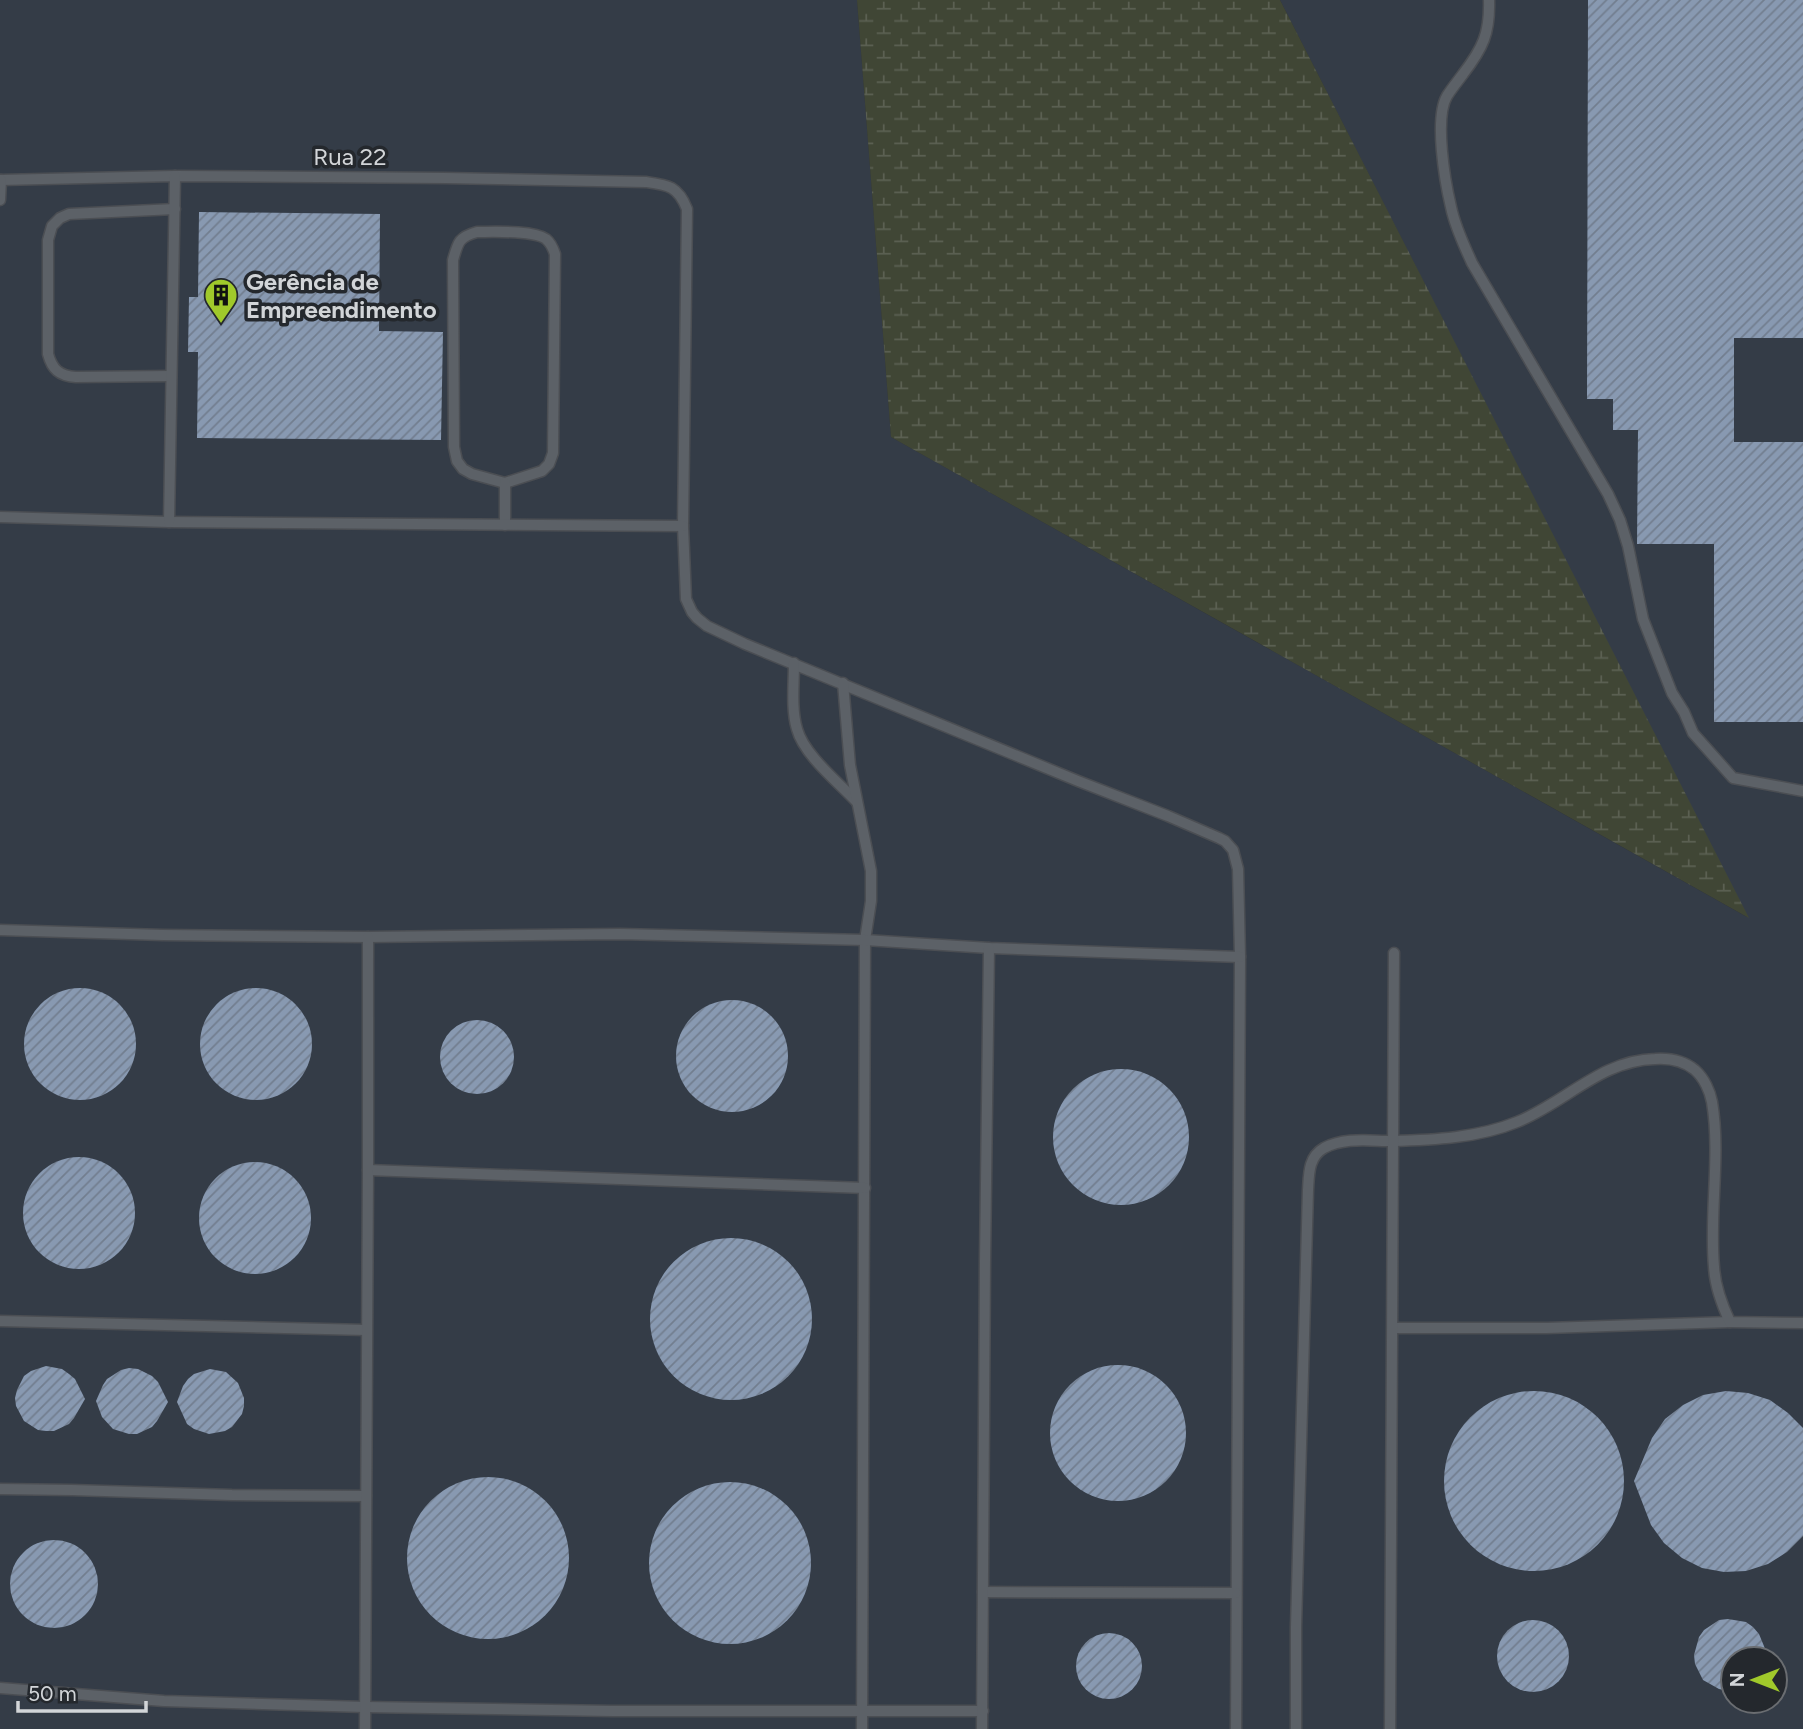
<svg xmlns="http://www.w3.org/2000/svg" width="1803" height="1729" viewBox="0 0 1803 1729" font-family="Figtree,sans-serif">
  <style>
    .built { fill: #343c47; fill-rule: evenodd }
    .wetland { fill: url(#wetland-marsh) }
    .building { fill: url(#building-hatch) }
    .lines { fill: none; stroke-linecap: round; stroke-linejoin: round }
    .service-casing { stroke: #4b4e53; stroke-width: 13 }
    .service { stroke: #5c6167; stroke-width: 10 }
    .labels { text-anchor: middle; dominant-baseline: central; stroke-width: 7; stroke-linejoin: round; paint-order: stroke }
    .street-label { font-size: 24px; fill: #d2d5d8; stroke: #24282d }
    .poi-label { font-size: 24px; font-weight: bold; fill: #d2d5d8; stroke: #24282d; text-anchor: start }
  </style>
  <defs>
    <pattern id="wetland-marsh" width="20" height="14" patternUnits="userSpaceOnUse" patternTransform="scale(1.75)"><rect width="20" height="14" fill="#404635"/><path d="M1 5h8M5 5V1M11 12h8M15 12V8" fill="none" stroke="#5b6052"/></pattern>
    <pattern id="building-hatch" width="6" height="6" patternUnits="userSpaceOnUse" patternTransform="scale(1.75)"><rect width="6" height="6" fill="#8899b1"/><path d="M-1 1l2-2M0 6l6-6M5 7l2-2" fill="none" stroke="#727e8f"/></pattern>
  </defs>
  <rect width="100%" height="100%" fill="#2e3237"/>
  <path class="built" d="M0 0H857L891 437 1747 917 1280 0H1803V1729H0ZM1733 1659H1775V1701H1733Z"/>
  <path class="wetland" d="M857 0H1280L1749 918 891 437Z"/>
  <g class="building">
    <path d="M1588 0H1803V338H1734V442H1803V722H1714V544H1637L1638 430H1613V399H1587Z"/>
    <path d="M199 212 380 214 379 331 443 332 441 440 197 438 198 352H188L189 297H198Z"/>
    <circle cx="80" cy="1044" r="56"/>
    <circle cx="256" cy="1044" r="56"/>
    <circle cx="732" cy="1056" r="56"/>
    <circle cx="477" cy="1057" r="37"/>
    <circle cx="1121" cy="1137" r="68"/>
    <circle cx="79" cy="1213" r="56"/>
    <circle cx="255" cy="1218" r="56"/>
    <circle cx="731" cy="1319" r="81"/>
    <circle cx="1118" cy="1433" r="68"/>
    <path d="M46 1366 62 1369 69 1374 75 1379 85 1399 74 1418 69 1424 54 1431H46L38 1430 24 1421 16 1406 15 1398 17 1390 24 1376 31 1371Z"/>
    <path d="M129 1368 138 1369 152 1376 158 1382 168 1402 157 1421 152 1427 137 1434H129L113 1429 102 1417 96 1401 103 1385 107 1379 121 1370Z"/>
    <path d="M210 1369 226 1372 238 1383 244 1398V1406L242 1414 232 1427 225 1431 209 1434 194 1429 187 1424 177 1402 183 1386 188 1379 194 1374Z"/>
    <path d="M1726 1391 1748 1393 1770 1400 1788 1413 1803 1428V1536L1787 1552 1768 1564 1746 1571 1724 1572 1702 1568 1682 1558 1664 1543 1651 1525 1634 1481 1652 1438 1665 1419 1683 1405 1703 1395Z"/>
    <circle cx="1534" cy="1481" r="90"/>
    <circle cx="488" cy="1558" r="81"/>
    <circle cx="730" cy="1563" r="81"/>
    <circle cx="54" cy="1584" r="44"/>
    <path d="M1728 1619 1746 1622 1753 1627 1759 1634 1766 1651V1659H1733V1692L1719 1689 1703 1680 1695 1664 1694 1655 1699 1637 1704 1630 1719 1620Z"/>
    <circle cx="1533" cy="1656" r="36"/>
    <circle cx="1109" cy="1666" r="33"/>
  </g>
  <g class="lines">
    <defs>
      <g id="service">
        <path d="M1489 0C1490 33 1483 48 1463 74 1458 81 1452 88 1447 96 1434 118 1445 182 1451 207 1455 227 1464 245 1472 263L1608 494 1620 520 1628 546 1643 619 1672 693 1684 712 1693 733 1733 778 1803 791"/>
        <path d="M0 180 175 176 445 178 646 182C668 185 678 186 687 209L683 526 686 599 692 612 697 618 707 626 745 644 1078 781 1168 816 1219 838 1225 841 1233 850 1238 869 1240 957 1236 1729"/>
        <path d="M0 200 1 180"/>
        <path d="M477 232C494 232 533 230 546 239 551 243 553 248 555 254L553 453 549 464 542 471 505 483 472 474 463 469 457 461 454 447 453 260C458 242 459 237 477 232Z"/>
        <path d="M171 376 76 377C59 376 52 369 48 354V240L52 226 60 218 69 214 175 209"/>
        <path d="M505 483V525"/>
        <path d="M0 517 169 522 683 526"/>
        <path d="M169 522 175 176"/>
        <path d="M794 663C794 684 791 709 797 729 804 755 838 782 856 801"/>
        <path d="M843 683 850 765 871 871V901L865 940 862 1729"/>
        <path d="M0 930 163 935 368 937 620 934 865 940 989 948 1240 957"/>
        <path d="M368 1170 865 1188"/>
        <path d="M0 1321 366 1330"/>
        <path d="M1393 1328H1547L1730 1322"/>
        <path d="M0 1489 72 1490 232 1495 366 1496"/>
        <path d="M983 1592 1236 1593"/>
        <path d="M0 1688 164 1701 365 1707 612 1711H983"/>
        <path d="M365 1729 368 1170V937"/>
        <path d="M982 1729 985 1261 989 948"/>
        <path d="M1296 1729V1627L1308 1190C1309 1175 1308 1157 1324 1148 1345 1137 1369 1141 1392 1141 1433 1140 1478 1138 1517 1122 1565 1103 1601 1060 1655 1059 1669 1058 1684 1061 1695 1070 1704 1078 1710 1091 1712 1102 1721 1156 1709 1213 1714 1267 1715 1287 1722 1305 1730 1322L1803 1323"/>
        <path d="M1390 1729 1394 953"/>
      </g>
    </defs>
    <use href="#service" class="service-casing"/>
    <use href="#service" class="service"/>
  </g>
  <defs>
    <symbol id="building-pin" viewBox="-11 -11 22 30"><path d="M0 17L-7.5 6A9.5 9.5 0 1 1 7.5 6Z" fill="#a0c92b" stroke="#24282d"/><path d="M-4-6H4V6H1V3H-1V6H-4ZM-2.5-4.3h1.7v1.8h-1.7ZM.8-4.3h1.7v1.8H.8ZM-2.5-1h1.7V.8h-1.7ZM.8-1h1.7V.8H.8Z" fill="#111"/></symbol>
  </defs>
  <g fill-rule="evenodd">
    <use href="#building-pin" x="202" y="276" width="38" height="52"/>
  </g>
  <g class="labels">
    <g class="street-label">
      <text x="350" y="156">Rua 22</text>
    </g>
    <g class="poi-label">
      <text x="246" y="281">Gerência de<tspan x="246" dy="28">Empreendimento</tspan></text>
    </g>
  </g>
  <g transform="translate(1754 1680) rotate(270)"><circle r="33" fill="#24282d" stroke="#6a6d71" stroke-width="2"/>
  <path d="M0-5L12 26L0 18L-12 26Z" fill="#a0c92b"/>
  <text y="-10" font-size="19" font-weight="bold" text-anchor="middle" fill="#d2d5d8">N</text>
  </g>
  <path d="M18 1701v10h128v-10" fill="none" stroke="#d2d5d8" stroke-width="3.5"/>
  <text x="28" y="1701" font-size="21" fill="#d2d5d8" stroke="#24282d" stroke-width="5" paint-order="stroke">50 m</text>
</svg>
